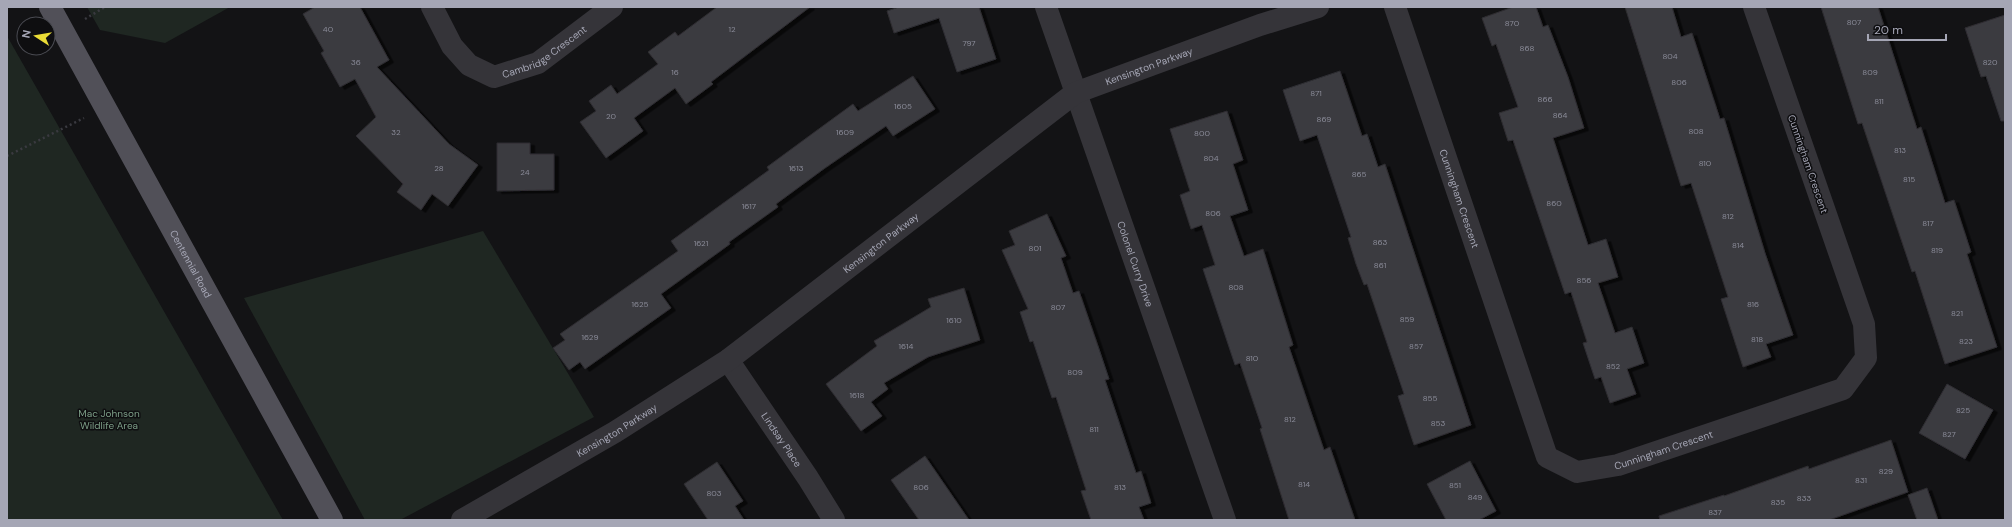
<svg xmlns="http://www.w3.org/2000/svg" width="2012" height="527" viewBox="0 0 2012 527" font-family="'DM Sans',sans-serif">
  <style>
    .green { fill: #1f2722 }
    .building { fill: #3b3a3f; stroke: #2e2d31; filter: url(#shadow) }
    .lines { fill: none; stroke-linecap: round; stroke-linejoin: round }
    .path { stroke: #3a3a40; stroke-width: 2.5; stroke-dasharray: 2 3; stroke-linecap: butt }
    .minor { stroke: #353439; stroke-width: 22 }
    .major { stroke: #515058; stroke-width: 22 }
    .labels { text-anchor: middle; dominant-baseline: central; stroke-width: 3; stroke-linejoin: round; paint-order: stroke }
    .number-label { font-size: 8px; fill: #8a8b98 }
    .street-label { font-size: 10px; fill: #a5a6b5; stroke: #0e0e10 }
    .park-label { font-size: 10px; fill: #7d9f88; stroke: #0e0e10 }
  </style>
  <defs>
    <filter id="shadow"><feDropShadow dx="4.5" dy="2.5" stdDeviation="0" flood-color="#0009"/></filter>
  </defs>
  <rect width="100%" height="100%" fill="#131315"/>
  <g class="green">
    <path d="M87 7H230L165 43 100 30Z"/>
    <path d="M7 36 283 520H7Z"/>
    <path d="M483 231 594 417 400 520H365L244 298Z"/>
  </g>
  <g class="building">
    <path d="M315 7H360L389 60 377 67 449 144 478 165 448 206 432 194 421 210 397 192 403 184 356 136 376 117 355 79 340 87 321 53 324 51 303 14Z"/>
    <path d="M717 7H810L711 82 713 84 686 104 675 88 634 118 643 131 606 158 580 122 596 111 589 101 611 85 617 94 658 64 648 52 675 32 678 36Z"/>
    <path d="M899 7H979L996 59 957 72 939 18 894 33 887 11Z"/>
    <path d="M1513 7H1536L1543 27 1548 25 1568 77 1584 128 1553 138 1588 245 1606 239 1618 277 1598 283 1615 333 1632 327 1644 363 1627 369 1636 394 1610 403 1601 377 1595 379 1583 343 1587 342 1571 292 1565 294 1513 140 1508 141 1499 113 1518 107 1496 44 1492 46 1482 18Z"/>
    <path d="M1625 7H1672L1681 37 1692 33 1720 119 1724 118 1765 253 1793 335 1766 344 1771 357 1743 367 1721 299 1728 297 1691 183 1681 186Z"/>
    <path d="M1821 7H1878L1917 129 1921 127 1945 203 1954 200 1971 252 1967 254 1997 347 1945 364 1915 271 1912 272 1862 123 1858 124Z"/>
    <path d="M2005 15V121H2001L1986 76 1981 77 1965 28Z"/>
    <path d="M1340 71 1362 136 1367 134 1378 167 1385 164 1471 425 1414 445 1398 396 1404 394 1367 284 1364 285 1356 264 1348 238 1351 237 1317 135 1300 141 1283 90Z"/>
    <path d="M913 76 935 109 893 136 886 126 825 168 776 204 778 207 729 242 730 244 661 294 671 308 585 369 580 362 569 370 553 348 565 340 560 334 678 251 671 241 769 170 767 167 816 131 853 104 858 111Z"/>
    <path d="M1227 111 1243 160 1233 164 1248 210 1230 216 1244 256 1263 249 1293 345 1289 347 1311 412 1324 450 1330 447 1355 520H1289L1260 429 1262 428 1240 363 1235 365 1203 269 1215 265 1202 225 1191 229 1180 195 1190 191 1170 129Z"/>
    <path d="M497 143H530V154H554V190L497 191Z"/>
    <path d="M1047 214 1066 256 1061 258 1073 293 1079 291 1098 346 1109 379 1105 380 1136 473 1141 471 1151 503 1139 507 1144 520H1091L1081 491 1086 490 1056 397 1052 398 1033 341 1030 342 1020 312 1028 309 1002 250 1015 245 1009 231Z"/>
    <path d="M964 288 980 340 928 357 884 383 888 389 871 402 882 416 861 431 826 384 877 346 874 341 931 307 928 299Z"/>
    <path d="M1947 384 1993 410 1965 459 1919 433Z"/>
    <path d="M1891 440 1908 492 1829 520H1660L1659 516 1724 495V496L1808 466 1809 469Z"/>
    <path d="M925 456 969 520H919L891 480Z"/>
    <path d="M1470 461 1496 511 1479 520H1446L1427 484Z"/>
    <path d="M717 462 743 501 735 506 744 520H708L684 484Z"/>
    <path d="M1927 488 1938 520H1917L1908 495Z"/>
  </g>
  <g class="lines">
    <g class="path">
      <path d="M85 19 105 7"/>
      <path d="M7 156 84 118"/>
    </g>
    <g class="minor">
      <path id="s1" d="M432 7 452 46 469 65 494 77 538 63 612 7"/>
      <path id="s2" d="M1046 7 1225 520"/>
      <path id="s3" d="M1395 7 1547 457 1577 472 1618 465 1843 389 1866 358 1864 324 1754 7"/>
      <path id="s4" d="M728 360 808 478 834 520"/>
      <path id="s5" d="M462 520 615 432 728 360 1075 93 1260 25 1318 7"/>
    </g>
    <path class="major" id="s6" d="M50 7 332 520"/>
  </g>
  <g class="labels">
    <g class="number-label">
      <text x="1854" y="22">807</text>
      <text x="1512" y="23">870</text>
      <text x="328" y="29">40</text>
      <text x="732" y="29">12</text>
      <text x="969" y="43">797</text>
      <text x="1527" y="48">868</text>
      <text x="1670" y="56">804</text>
      <text x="356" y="62">36</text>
      <text x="1990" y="62">820</text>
      <text x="675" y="72">16</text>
      <text x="1870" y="72">809</text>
      <text x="1679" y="82">806</text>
      <text x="1316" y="93">871</text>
      <text x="1545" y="99">866</text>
      <text x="1879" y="101">811</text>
      <text x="903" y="106">1605</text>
      <text x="1560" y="115">864</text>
      <text x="611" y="116">20</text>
      <text x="1324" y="119">869</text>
      <text x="1696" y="131">808</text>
      <text x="396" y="132">32</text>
      <text x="845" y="132">1609</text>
      <text x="1202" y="133">800</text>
      <text x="1900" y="150">813</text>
      <text x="1211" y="158">804</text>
      <text x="1705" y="163">810</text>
      <text x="439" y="168">28</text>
      <text x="796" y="168">1613</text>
      <text x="525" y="172">24</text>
      <text x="1359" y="174">865</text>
      <text x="1909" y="179">815</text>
      <text x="1554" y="203">860</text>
      <text x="749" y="206">1617</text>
      <text x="1213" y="213">806</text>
      <text x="1728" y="216">812</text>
      <text x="1928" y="223">817</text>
      <text x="1380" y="242">863</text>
      <text x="701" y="243">1621</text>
      <text x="1738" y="245">814</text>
      <text x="1035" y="248">801</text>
      <text x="1937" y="250">819</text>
      <text x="1380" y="265">861</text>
      <text x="1584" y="280">856</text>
      <text x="1236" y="287">808</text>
      <text x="640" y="304">1625</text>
      <text x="1753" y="304">816</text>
      <text x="1058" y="307">807</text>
      <text x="1957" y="313">821</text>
      <text x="1407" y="319">859</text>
      <text x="954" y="320">1610</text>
      <text x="590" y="337">1629</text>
      <text x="1757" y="339">818</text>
      <text x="1966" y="341">823</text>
      <text x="906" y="346">1614</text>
      <text x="1416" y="346">857</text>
      <text x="1252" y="358">810</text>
      <text x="1613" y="366">852</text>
      <text x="1075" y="372">809</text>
      <text x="857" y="395">1618</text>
      <text x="1430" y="398">855</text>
      <text x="1963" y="410">825</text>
      <text x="1290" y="419">812</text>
      <text x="1438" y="423">853</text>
      <text x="1094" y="429">811</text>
      <text x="1949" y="434">827</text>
      <text x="1886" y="471">829</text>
      <text x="1861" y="480">831</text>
      <text x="1304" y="484">814</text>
      <text x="1455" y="485">851</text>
      <text x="921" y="487">806</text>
      <text x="1120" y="487">813</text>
      <text x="714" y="493">803</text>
      <text x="1475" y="497">849</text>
      <text x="1804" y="498">833</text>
      <text x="1778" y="502">835</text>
      <text x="1715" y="512">837</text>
    </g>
    <g class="street-label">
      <text stroke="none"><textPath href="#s1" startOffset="154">Cambridge Crescent</textPath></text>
      <text stroke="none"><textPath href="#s5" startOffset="827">Kensington Parkway</textPath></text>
      <text transform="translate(1808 164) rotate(71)">Cunningham Crescent</text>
      <text stroke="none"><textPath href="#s3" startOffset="202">Cunningham Crescent</textPath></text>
      <text stroke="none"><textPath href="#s5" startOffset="503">Kensington Parkway</textPath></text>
      <text stroke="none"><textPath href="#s6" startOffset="293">Centennial Road</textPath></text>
      <text stroke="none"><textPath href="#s2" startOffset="272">Colonel Curry Drive</textPath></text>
      <text stroke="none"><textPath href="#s5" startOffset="179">Kensington Parkway</textPath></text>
      <text stroke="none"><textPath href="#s4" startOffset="96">Lindsay Place</textPath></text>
      <text stroke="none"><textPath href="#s3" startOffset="598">Cunningham Crescent</textPath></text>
    </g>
    <g class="park-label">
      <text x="109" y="413">Mac Johnson<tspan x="109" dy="12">Wildlife Area</tspan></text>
    </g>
  </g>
  <rect width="2012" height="527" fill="none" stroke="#a5a6b5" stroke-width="16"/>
  <g transform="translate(36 36) rotate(282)"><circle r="19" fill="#0e0e10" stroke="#4a4b52"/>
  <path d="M0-3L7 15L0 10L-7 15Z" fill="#eadc36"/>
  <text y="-6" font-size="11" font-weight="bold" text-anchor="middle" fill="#a5a6b5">N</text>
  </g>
  <path d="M1868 34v6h78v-6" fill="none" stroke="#a5a6b5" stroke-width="2"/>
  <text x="1874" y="34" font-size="12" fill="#a5a6b5" stroke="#0e0e10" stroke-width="3" paint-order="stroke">20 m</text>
</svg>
